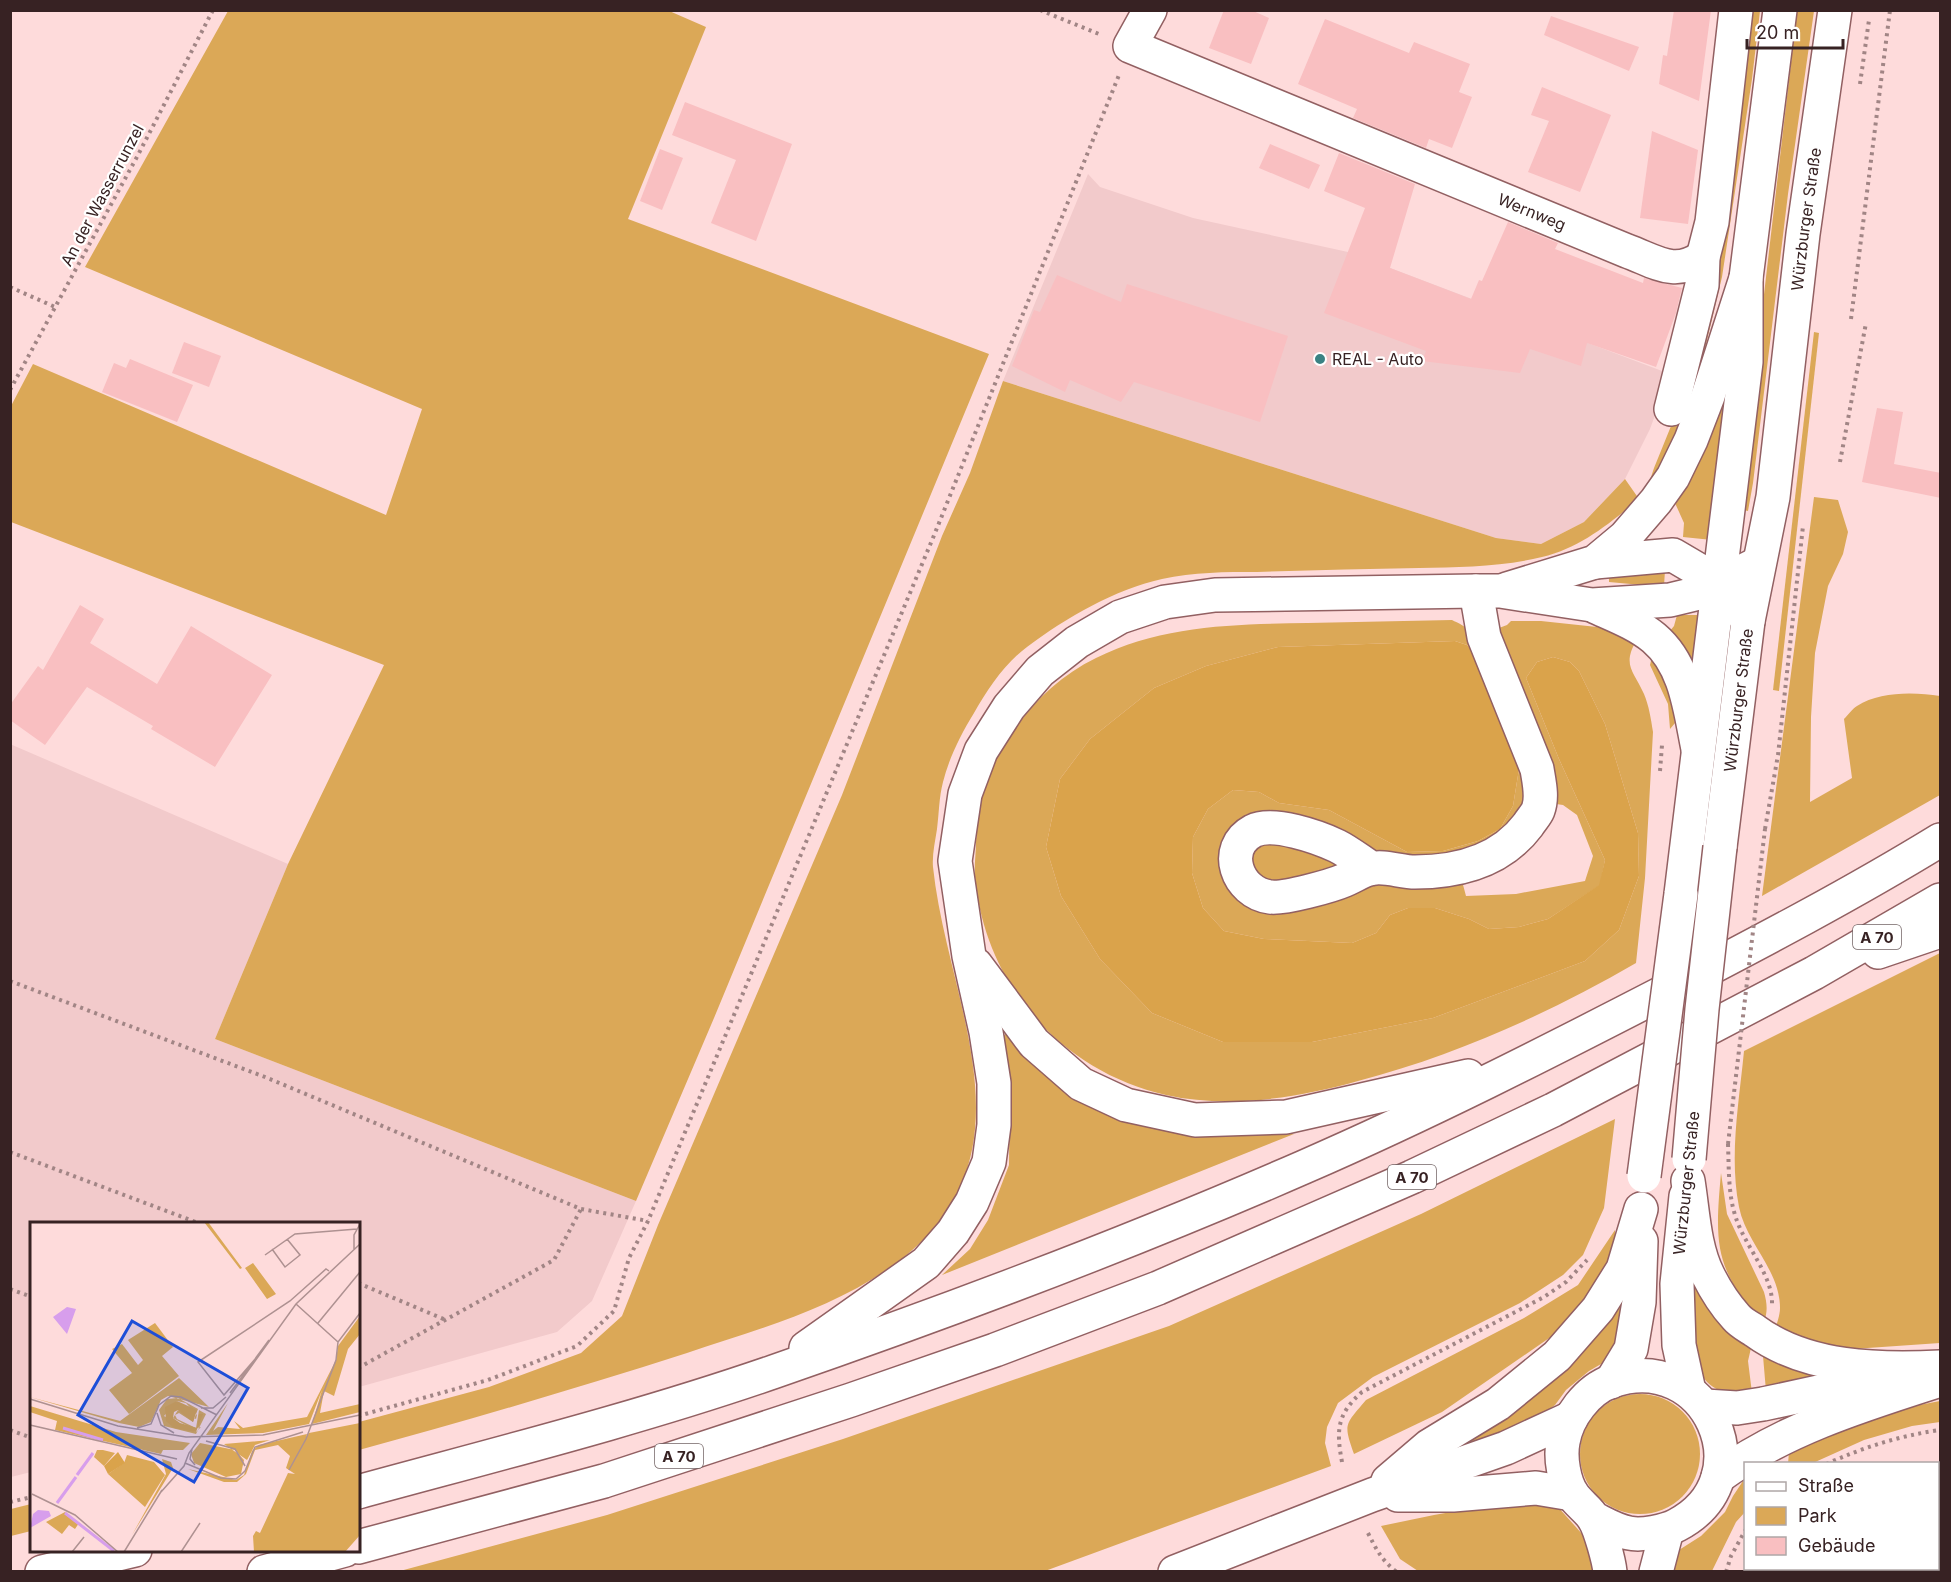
<svg xmlns="http://www.w3.org/2000/svg" width="1951" height="1582" viewBox="0 0 1951 1582" font-family="Inter,sans-serif">
  <style>
    .built { fill: #f2cacb }
    .green { fill: #dba857; fill-rule: evenodd }
    .forest { fill: #daa34b }
    .building { fill: #f9bfc1 }
    .lines { fill: none; stroke-linecap: round; stroke-linejoin: round }
    .minor-casing { stroke: #926062; stroke-width: 36 }
    .major-casing { stroke: #926062; stroke-width: 36 }
    .highway-casing { stroke: #926062; stroke-width: 36 }
    .path { stroke: #a18585; stroke-width: 4; stroke-dasharray: 3 4.5; stroke-linecap: butt }
    .minor { stroke: #fff; stroke-width: 33 }
    .major { stroke: #fff; stroke-width: 33 }
    .highway { stroke: #fff; stroke-width: 33 }
    .major-bridge-casing { stroke: #926062; stroke-width: 36; stroke-linecap: butt }
    .path-bridge { stroke: #a18585; stroke-width: 4; stroke-dasharray: 3 4.5; stroke-linecap: butt }
    .major-bridge { stroke: #fff; stroke-width: 33 }
    .poi-dot { fill: #3a8283; stroke: #fff; stroke-width: 2 }
    .labels { text-anchor: middle; dominant-baseline: central; stroke-width: 4.5; stroke-linejoin: round; paint-order: stroke }
    .shield { fill: #fff; stroke: #736465; stroke-width: 1.5 }
    .shield-label { font-size: 15px; font-weight: bold; fill: #372223 }
    .street-label { font-size: 16px; fill: #372223; stroke: #fff }
    .poi-label { font-size: 16px; fill: #372223; stroke: #fff; text-anchor: start }
    .inset-river { fill: none; stroke: #d79eec; stroke-width: 3 }
    .inset-road { fill: none; stroke: #ae9191; stroke-width: 1.5 }
    .view { fill: #1d4ed8; fill-opacity: 0.15; stroke: #1d4ed8; stroke-width: 3 }
    .inset-edge { fill: none; stroke: #372223; stroke-width: 3 }
  </style>
  <rect width="100%" height="100%" fill="#fedbdb"/>
  <g class="built">
    <path d="M1088 174 1100 187 1193 218 1348 252 1670 374 1650 429 1625 479 1584 522 1541 544 1496 538 1003 381Z"/>
    <path d="M10 744 288 864 215 1039 636 1201 592 1301 557 1332 359 1387 358 1224H32L31 1472 11 1477Z"/>
  </g>
  <g class="green">
    <path d="M667 10 706 27 628 219 989 354 714 1018 636 1201 215 1039 288 864 384 665 11 522V406L33 364 386 515 422 409 85 267 228 11Z"/>
    <path d="M1748 11H1760L1752 79 1722 277 1695 390 1680 432 1653 483 1650 480 1654 468 1682 399Z"/>
    <path d="M1797 11H1814L1788 194 1753 483 1748 511 1739 509Z"/>
    <path d="M1814 332 1819 333 1779 691 1773 690Z"/>
    <path d="M1003 381 1496 538 1541 544 1584 522 1625 479 1639 499C1609 524 1580 548 1542 557 1502 567 1460 567 1419 568 1365 569 1311 570 1257 572 1226 572 1193 572 1162 579 1114 590 1067 617 1027 647 1004 664 988 689 974 713 961 734 949 758 943 782 939 797 939 814 937 829 935 842 932 855 933 867 947 1002 1038 1151 903 1258 840 1307 762 1328 687 1353 578 1388 469 1420 359 1450V1422L489 1387 581 1353 622 1316 658 1225 842 795 942 536 970 473Z"/>
    <path d="M1723 396 1729 398 1712 540 1683 537 1684 523 1675 503 1687 484Z"/>
    <path d="M1814 497 1838 500 1848 532 1843 554 1828 586 1815 653 1811 717 1810 802 1852 778 1844 719C1848 715 1852 709 1857 706 1880 691 1915 692 1940 696V795L1762 896Z"/>
    <path d="M1665 569 1664 587 1609 582V573Z"/>
    <path d="M1677 615H1702L1698 671 1670 631 1674 626Z"/>
    <path d="M1452 620C1458 623 1466 626 1470 633 1473 636 1474 641 1476 645 1488 669 1499 694 1509 720 1515 739 1524 760 1526 780 1528 792 1523 805 1519 815 1498 860 1439 865 1395 859 1379 857 1364 846 1349 840 1318 826 1273 807 1242 830 1232 837 1227 848 1227 861 1227 872 1231 881 1239 889 1270 925 1332 891 1371 884 1402 879 1432 883 1462 881L1466 896 1516 894 1585 881 1593 856 1577 815 1563 805 1556 804C1556 759 1531 719 1512 679 1506 666 1496 650 1495 636L1499 628 1507 625 1511 621H1541L1597 627 1616 630 1636 641C1622 666 1634 671 1644 694 1649 706 1651 719 1653 732L1645 878 1636 963C1548 1014 1456 1055 1358 1081 1297 1098 1229 1109 1166 1095 1061 1071 985 985 975 877 974 866 976 853 976 842 978 816 982 788 993 765 997 756 1003 748 1008 740 1029 705 1059 676 1096 658 1162 625 1235 624 1308 623 1356 622 1404 621 1452 620ZM1455 641 1467 645 1477 657 1501 709 1519 769 1513 806 1500 829 1478 841 1443 851 1407 852 1329 810 1279 803 1259 792 1233 790 1208 809 1193 837 1192 873 1203 908 1224 931 1264 939 1352 943 1376 933 1390 915 1408 908H1435L1469 919 1489 929 1519 927 1548 919 1600 885 1605 860 1559 759 1526 678 1537 662 1553 657 1570 662 1579 671 1605 724 1638 833 1639 876 1619 930 1585 961 1433 1018 1312 1042H1223L1152 1013 1100 959 1061 896 1046 847 1060 779 1090 739 1154 688 1206 666 1278 647Z"/>
    <path d="M1652 657C1667 681 1672 695 1675 723L1670 729 1668 704 1650 665Z"/>
    <path d="M1270 839 1336 858 1340 870 1260 884 1248 852Z"/>
    <path d="M1940 953V1343L1853 1349 1817 1344 1775 1330C1777 1323 1780 1315 1780 1308 1780 1270 1746 1243 1739 1207 1729 1156 1739 1103 1744 1051Z"/>
    <path d="M1010 1032 1053 1082 1092 1107 1152 1124 1227 1136 1294 1134 942 1275 970 1249 988 1220 1009 1165 1010 1080 1000 1037Z"/>
    <path d="M1615 1119 1604 1208 1583 1255 1563 1275 1520 1303 1373 1377 1338 1403 1327 1427 1325 1443 1331 1466 1045 1571H400L607 1515 843 1439 1169 1326 1421 1214Z"/>
    <path d="M1721 1173 1727 1214 1764 1292C1767 1303 1768 1311 1764 1322 1713 1271 1715 1240 1721 1173Z"/>
    <path d="M1615 1230V1252L1602 1279 1555 1334 1442 1412 1354 1454C1343 1423 1345 1425 1366 1400L1524 1318 1578 1285Z"/>
    <path d="M1694 1276 1737 1337 1751 1348 1748 1361 1752 1393C1743 1393 1732 1395 1724 1392 1680 1378 1692 1311 1694 1276Z"/>
    <path d="M1629 1296 1619 1346 1608 1360 1589 1371 1566 1390 1555 1405 1536 1419 1456 1449C1515 1402 1584 1356 1629 1296Z"/>
    <path d="M1763 1356C1787 1370 1805 1372 1832 1374L1766 1391Z"/>
    <circle cx="1640" cy="1454" r="60"/>
    <path d="M1940 1401V1422L1912 1426 1864 1440 1813 1463 1788 1464 1789 1452 1883 1412Z"/>
    <path d="M1745 1478V1512L1736 1522 1712 1571 1664 1572 1679 1550 1701 1536 1725 1512 1733 1496Z"/>
    <path d="M1526 1499 1558 1507 1583 1535 1593 1561V1571H1418L1400 1559 1381 1526 1434 1515Z"/>
    <path d="M31 1504V1531L11 1536V1509Z"/>
  </g>
  <path class="forest" d="M1455 641 1467 645 1477 657 1501 709 1519 769 1513 806 1500 829 1478 841 1443 851 1407 852 1329 810 1279 803 1259 792 1233 790 1208 809 1193 837 1192 873 1203 908 1224 931 1264 939 1352 943 1376 933 1390 915 1408 908H1435L1469 919 1489 929 1519 927 1548 919 1599 885 1605 860 1559 759 1526 678 1537 662 1553 657 1570 662 1579 671 1605 724 1638 833 1639 876 1619 930 1585 961 1433 1018 1312 1042H1223L1152 1013 1100 959 1061 896 1046 847 1060 779 1090 739 1154 688 1206 666 1278 647Z"/>
  <g class="building">
    <path d="M1224 10H1251L1269 18 1251 64 1209 48Z"/>
    <path d="M1674 10H1711L1699 101 1659 84 1663 55 1667 56Z"/>
    <path d="M1551 16 1639 47 1629 71 1544 35Z"/>
    <path d="M1325 19 1409 53 1414 42 1470 64 1459 92 1472 97 1452 148 1429 139 1426 148 1353 118 1357 109 1298 84Z"/>
    <path d="M1542 87 1611 115 1580 192 1528 172 1549 121 1531 115Z"/>
    <path d="M685 102 792 144 756 241 711 223 736 160 672 135Z"/>
    <path d="M1652 131 1698 150 1688 224 1640 218Z"/>
    <path d="M1270 144 1320 165 1309 189 1259 168Z"/>
    <path d="M660 149 683 158 662 210 640 201Z"/>
    <path d="M1339 153 1415 184 1390 268 1471 299 1479 280 1482 281 1508 222 1558 243 1555 249 1643 283 1644 278 1682 288 1676 313 1656 367 1587 343 1581 366 1530 349 1520 373 1422 361 1426 351 1324 313 1365 208 1324 191Z"/>
    <path d="M1057 275 1121 302 1127 284 1288 336 1260 422 1134 382 1121 402 1070 380 1065 392 1012 366 1034 310 1040 312Z"/>
    <path d="M184 342 221 356 209 387 172 373Z"/>
    <path d="M130 359 193 385 177 422 102 392 114 363 126 368Z"/>
    <path d="M1877 408 1903 412 1894 464 1941 473V498L1862 482Z"/>
    <path d="M80 605 104 619 90 643 157 684 191 626 272 675 215 767 151 729 153 726 87 687 45 745 10 720V705L38 666 43 670Z"/>
  </g>
  <g class="lines">
    <defs>
      <g id="minor">
        <path id="s1" d="M1150 10 1130 46 1627 251C1657 262 1674 277 1703 257"/>
        <path d="M1671 409 1702 285 1703 257 1712 222 1736 10"/>
        <path d="M1371 868C1360 861 1349 852 1337 846 1318 837 1273 821 1253 831 1221 848 1237 893 1270 897 1284 899 1331 886 1345 880 1353 877 1361 871 1370 869 1383 865 1401 872 1415 872 1458 872 1501 861 1528 825 1531 820 1536 815 1538 810 1543 797 1539 782 1537 769L1484 637 1476 591"/>
      </g>
      <g id="major">
        <path id="s2" d="M1720 847 1748 621 1773 497 1803 234 1835 10"/>
        <path d="M1681 894 1746 362V278L1780 10"/>
        <path d="M1686 1196 1677 1284 1679 1345 1689 1391"/>
        <path d="M1611 1382 1631 1349 1639 1302 1641 1241"/>
        <path d="M1388 1481 1429 1446 1498 1404 1557 1356 1598 1309 1623 1269 1641 1209"/>
        <path d="M1398 1495H1453L1536 1488 1572 1494"/>
        <path d="M1595 1519C1605 1524 1617 1531 1629 1533 1641 1536 1666 1531 1677 1525 1766 1478 1707 1348 1612 1381 1587 1390 1567 1417 1563 1442 1560 1458 1564 1482 1573 1495 1579 1504 1589 1510 1594 1519 1600 1528 1609 1561 1610 1572"/>
        <path d="M1175 1572 1372 1495 1506 1448 1571 1418"/>
        <path d="M1656 1572 1667 1530"/>
      </g>
      <g id="highway">
        <path d="M1595 562 1673 555 1719 582 1748 621"/>
        <path d="M1507 589 1595 562 1625 537 1656 501 1673 477 1691 440 1708 396 1746 278"/>
        <path d="M1596 607C1616 616 1637 624 1654 638 1686 665 1690 710 1698 749"/>
        <path d="M1878 952 1940 931"/>
        <path d="M976 965 1034 1043 1081 1084 1126 1105 1195 1120 1286 1117 1468 1076"/>
        <path d="M1688 1181C1693 1212 1694 1247 1708 1275 1715 1289 1726 1306 1736 1317 1741 1323 1749 1327 1755 1331 1807 1369 1879 1370 1940 1367"/>
        <path d="M806 1348 926 1263 953 1232 972 1202 989 1162 994 1125V1083L986 1032 969 956 955 861 965 794 981 751 1009 707 1040 671 1077 642 1120 617 1165 602 1215 595 1476 591H1500L1592 605 1670 600 1699 593 1759 563"/>
        <path d="M1705 1406 1737 1408 1763 1404 1828 1390 1885 1373"/>
        <path d="M1718 1477C1783 1429 1865 1404 1940 1380"/>
        <path d="M358 1492C497 1454 637 1419 773 1372 952 1310 1130 1243 1304 1167 1428 1113 1548 1052 1668 990 1760 942 1852 894 1940 840"/>
        <path d="M358 1547 604 1481 851 1400 995 1350 1158 1288 1412 1177 1553 1110 1814 973 1940 900"/>
        <path d="M42 1572 135 1550"/>
        <path d="M264 1572 345 1550"/>
      </g>
    </defs>
    <use href="#minor" class="minor-casing"/>
    <use href="#major" class="major-casing"/>
    <use href="#highway" class="highway-casing"/>
    <g class="path">
      <path d="M1040 10 1099 34"/>
      <path d="M1860 84 1869 20"/>
      <path d="M10 287 55 307"/>
      <path d="M1851 319 1890 10"/>
      <path d="M10 390 138 155 213 10"/>
      <path d="M1840 462 1866 323"/>
      <path d="M1660 771 1662 745"/>
      <path d="M1765 829 1778 755 1803 526"/>
      <path d="M10 981 265 1077 581 1209 648 1221"/>
      <path d="M1728 1144C1729 1169 1728 1195 1736 1218 1745 1246 1773 1276 1772 1304"/>
      <path d="M10 1152 201 1224"/>
      <path d="M358 1283 446 1320"/>
      <path d="M10 1289 32 1297"/>
      <path d="M358 1368 554 1260 581 1209"/>
      <path d="M358 1416 488 1380 577 1346 614 1311 629 1258 648 1221 935 533 1119 75"/>
      <path d="M10 1430 32 1438"/>
      <path d="M1342 1462C1336 1430 1337 1414 1362 1392L1544 1297 1566 1282 1587 1260"/>
      <path d="M1826 1464C1865 1447 1898 1436 1940 1430"/>
      <path d="M10 1502 32 1497"/>
      <path d="M1368 1533C1376 1549 1382 1561 1397 1572"/>
      <path d="M1726 1572 1731 1556 1746 1529"/>
    </g>
    <use href="#minor" class="minor"/>
    <use href="#major" class="major"/>
    <use href="#highway" class="highway"/>
    <defs>
      <g id="major-bridge">
        <path d="M1689 1159 1702 1009 1720 847"/>
        <path d="M1644 1176 1681 894"/>
      </g>
    </defs>
    <use href="#major-bridge" class="major-bridge-casing"/>
    <path class="path-bridge" d="M1728 1144 1765 829"/>
    <use href="#major-bridge" class="major-bridge"/>
  </g>
  <circle class="poi-dot" cx="1320" cy="359" r="6"/>
  <g class="labels">
    <g class="shield">
      <rect x="1853" y="925" width="48" height="24" rx="4.5"/>
      <rect x="1388" y="1165" width="48" height="24" rx="4.5"/>
      <rect x="655" y="1444" width="48" height="24" rx="4.5"/>
    </g>
    <g class="shield-label">
      <text x="1877" y="937">A 70</text>
      <text x="1412" y="1177">A 70</text>
      <text x="679" y="1456">A 70</text>
    </g>
    <g class="street-label">
      <text transform="translate(102 195) rotate(-62)">An der Wasserrunzel</text>
      <text stroke="none"><textPath href="#s1" startOffset="476">Wernweg</textPath></text>
      <text stroke="none"><textPath href="#s2" startOffset="634">Würzburger Straße</textPath></text>
      <text stroke="none"><textPath href="#s2" startOffset="148">Würzburger Straße</textPath></text>
      <text transform="translate(1686 1183) rotate(-84)">Würzburger Straße</text>
    </g>
    <g class="poi-label">
      <text x="1332" y="359">REAL - Auto</text>
    </g>
  </g>
  <g transform="translate(30 1222)">
    <rect width="330" height="330" fill="#fedbdb"/>
    <path d="M174 0H178L212 46 210 47ZM223 41 246 72 237 77 215 46ZM330 94V112L318 127 304 174 294 169 290 191 330 182V190L282 202 292 168 279 202 233 211 176 213 198 181 183 209 188 205 210 207 204 199 213 206 277 195 306 138 308 124ZM125 101 143 125 132 134 149 154 99 192 79 168 102 151 82 127 92 122 108 143 113 138 98 118ZM149 156 179 185 138 174 131 178 121 200 109 205 89 201 0 175 90 199ZM148 176 168 187 163 200 149 191 145 193 147 197 166 206 169 188 176 192 166 212 134 204 129 188 137 177ZM147 179 156 181 167 193 166 197 148 188 143 196 163 207 171 205 166 210 134 194ZM0 184 86 210 160 221 153 228H133L131 232 25 208 27 199 0 190ZM330 201V313L315 330H224L223 314 226 309 230 311 258 251 265 252 256 246 260 234 248 223 225 228 216 252 207 260H194L158 247 206 258 214 253 222 229 229 223 277 212 276 216 279 211ZM240 218 225 223 217 238 194 222ZM170 221 205 228 214 238 211 252 196 255 164 241 161 232ZM67 228H73L85 231 74 244 64 235ZM97 233 124 240 135 253 115 285 78 252 94 241ZM132 237 141 240 143 246 102 313 136 252ZM35 290 49 301 45 307 39 303 32 312 16 300Z" fill="#dba857" fill-rule="evenodd"/>
    <path d="M147 179 167 188 163 200 148 188 144 190 143 196 150 201 167 206 169 192H173L166 210 144 206 136 199 135 185ZM88 230 95 241 78 252 74 244Z" fill="#daa34b"/>
    <path d="M37 85 46 87 37 112 23 95ZM8 288 19 289 21 294 0 306 3 292Z" fill="#d79eec"/>
    <path class="inset-river" d="M33 206 73 218M47 253 63 231M27 281 46 255M35 291 84 329"/>
    <path class="inset-road" d="M242 27 255 45 270 33 257 17M324 27V13L330 2M235 33 265 12 327 7M266 82 308 120M288 101 330 50M226 136 194 173 168 140 260 79 296 47 299 49M200 171 239 118M0 177 88 204 156 215 233 213 330 193M171 186H183L196 175M127 191 131 203 144 211M0 203 147 237M107 206 121 202 129 183 141 174 151 175 187 193M176 219 205 227 215 244M162 227 160 237 165 243M155 241 191 256 206 257 215 249 225 225 273 210M259 248 276 217 306 138 308 120 330 91M131 270 154 244 159 231 266 82 330 22M2 272 45 293 88 330M42 330 54 315M94 330 132 268M151 330 170 301"/>
    <path class="view" d="M102 99 218 166 164 260 48 193Z"/>
    <rect width="330" height="330" class="inset-edge"/>
  </g>
  <rect width="1951" height="1582" fill="none" stroke="#372223" stroke-width="24"/>
  <rect x="1744" y="1462" width="195" height="108" fill="#ffffff" stroke="#afa7a7" stroke-width="1.5"/>
  <rect x="1756" y="1482" width="30" height="9" fill="#ffffff" stroke="#afa7a7" stroke-width="1.5"/>
  <text x="1798" y="1492" font-size="18" fill="#372223">Straße</text>
  <rect x="1756" y="1507" width="30" height="18" fill="#dba857" stroke="#afa7a7" stroke-width="1.5"/>
  <text x="1798" y="1522" font-size="18" fill="#372223">Park</text>
  <rect x="1756" y="1537" width="30" height="18" fill="#f9bfc1" stroke="#afa7a7" stroke-width="1.5"/>
  <text x="1798" y="1552" font-size="18" fill="#372223">Gebäude</text>
  <path d="M1747 39v9h96v-9" fill="none" stroke="#372223" stroke-width="3"/>
  <text x="1756" y="39" font-size="18" fill="#372223" stroke="#ffffff" stroke-width="4.5" paint-order="stroke">20 m</text>
</svg>
